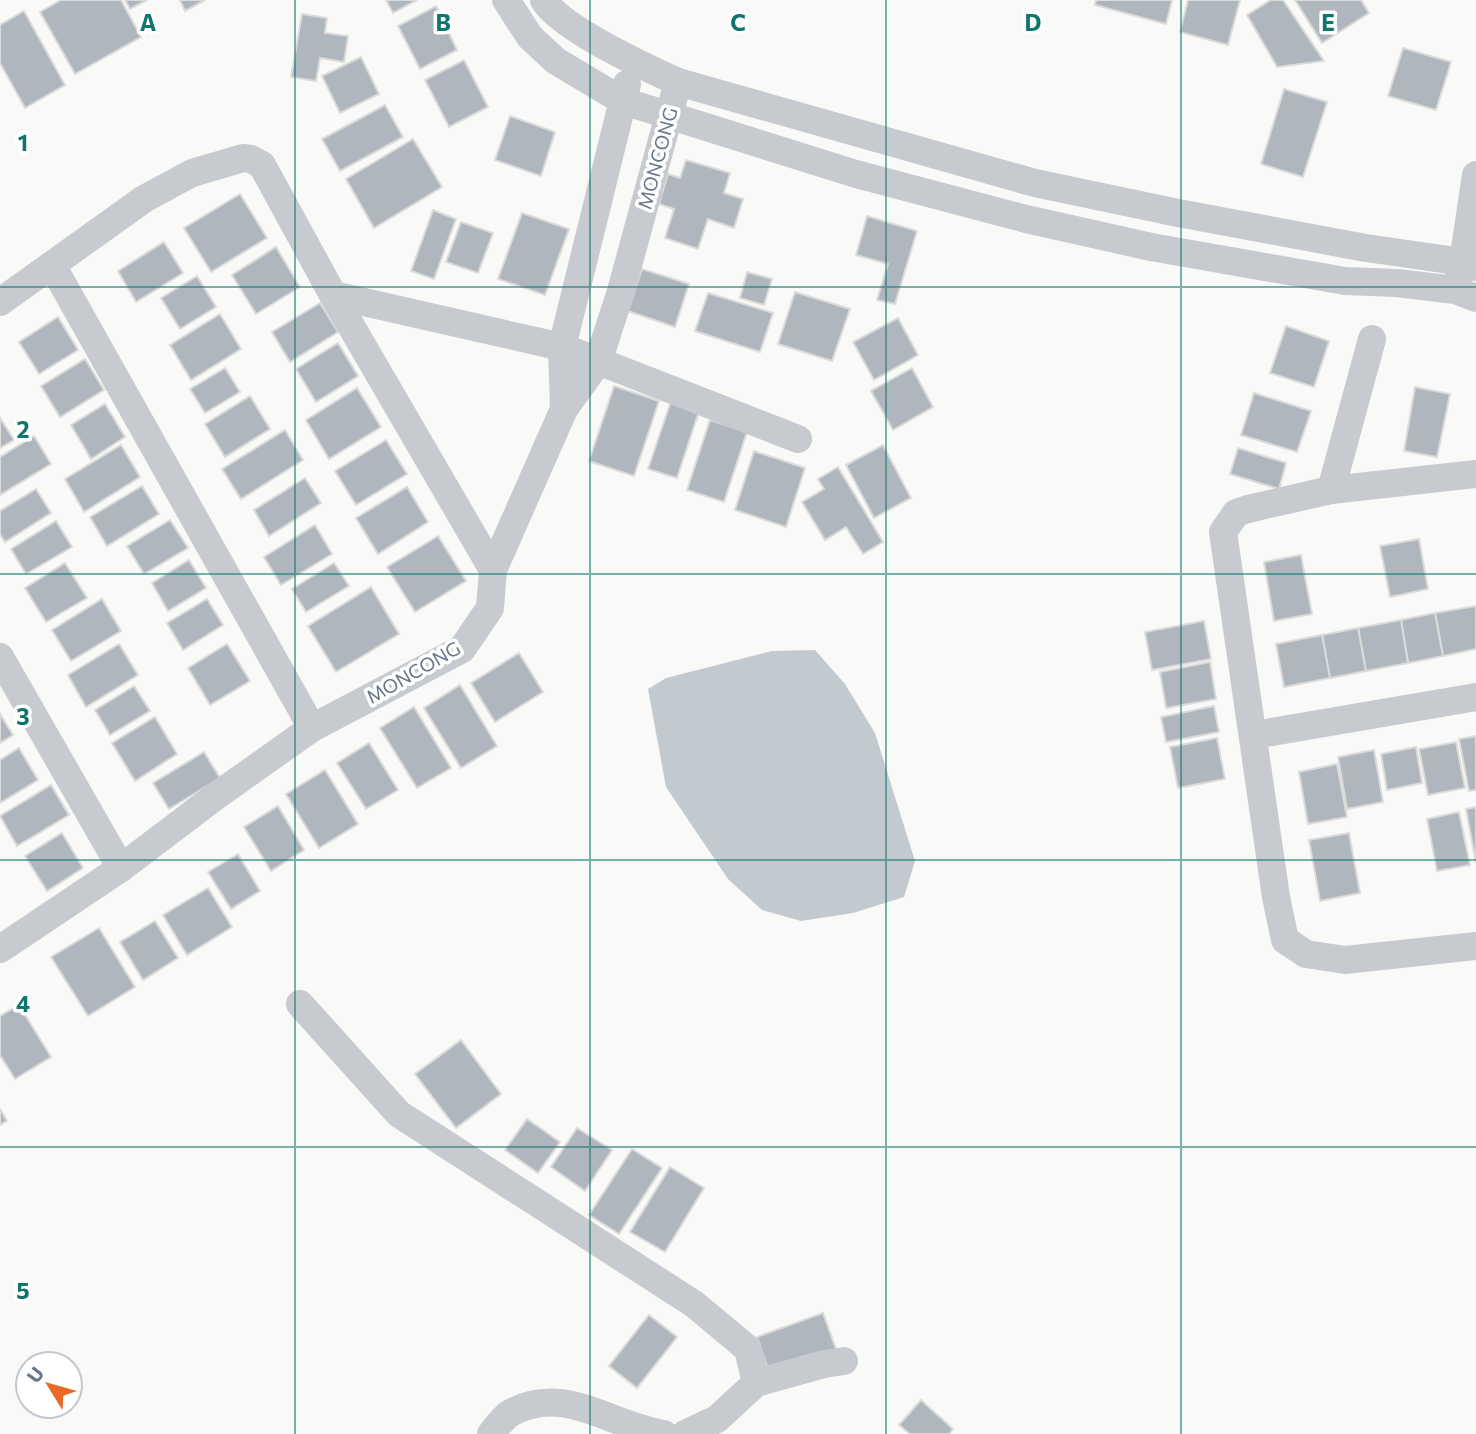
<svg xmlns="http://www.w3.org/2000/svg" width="1476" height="1434" viewBox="0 0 1476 1434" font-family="Commissioner,sans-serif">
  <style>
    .water { fill: #c2cad0 }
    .building { fill: #b0b6be; stroke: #dbdbd9; stroke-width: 2 }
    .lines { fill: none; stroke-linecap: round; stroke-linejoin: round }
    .minor { stroke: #c7cace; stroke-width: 28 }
    .grid { fill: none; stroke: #0f766e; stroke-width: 2; stroke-opacity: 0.55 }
    .labels { text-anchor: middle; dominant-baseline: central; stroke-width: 7; stroke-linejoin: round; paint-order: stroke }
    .street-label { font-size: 19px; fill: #677689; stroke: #fff }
    .grid-label { font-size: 23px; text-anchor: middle; font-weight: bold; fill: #0f766e; stroke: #fff; stroke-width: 7; stroke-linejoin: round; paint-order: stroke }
  </style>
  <rect width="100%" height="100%" fill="#f9f9f7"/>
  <path class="water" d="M815 650 845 684 875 733 915 861 904 897 853 913 801 921 762 910 728 879 666 787 648 689 666 678 772 651Z"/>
  <g class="building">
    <path d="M61 0H121L141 37 75 74 40 12Z"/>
    <path d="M125 0H147L130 9Z"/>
    <path d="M180 0H205L185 11Z"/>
    <path d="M386 0H417L393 13Z"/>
    <path d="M1096 0H1172L1166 24 1095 5Z"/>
    <path d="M1188 0H1240L1228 45 1180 32Z"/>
    <path d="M1271 0H1283L1324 61 1277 67 1247 15Z"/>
    <path d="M1295 0H1361L1369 13 1322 43Z"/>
    <path d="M436 6 457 50 420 69 398 26Z"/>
    <path d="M24 11 65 85 25 108 0 63V25Z"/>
    <path d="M302 14 327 18 325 33 348 36 344 62 320 58 316 81 291 77Z"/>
    <path d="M1403 48 1451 62 1436 110 1388 96Z"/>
    <path d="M361 57 379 94 340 113 322 76Z"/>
    <path d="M464 60 488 107 449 127 425 80Z"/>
    <path d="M1284 89 1327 102 1303 177 1261 164Z"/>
    <path d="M385 105 403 137 340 171 322 139Z"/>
    <path d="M510 116 555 132 541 176 495 160Z"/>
    <path d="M413 139 442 187 374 228 346 179Z"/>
    <path d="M686 160 730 173 724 193 743 199 734 228 708 219 698 249 665 238 674 209 659 204 668 174 680 178Z"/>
    <path d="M240 194 267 238 211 272 184 228Z"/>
    <path d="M433 210 456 219 434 279 411 271Z"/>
    <path d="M522 213 569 229 545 295 498 279Z"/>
    <path d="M867 216 917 231 895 304 877 300 888 264 856 255Z"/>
    <path d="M461 222 493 233 478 273 446 262Z"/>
    <path d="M164 242 183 273 136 302 118 271Z"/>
    <path d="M276 247 300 287 256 314 232 275Z"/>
    <path d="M642 269 689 284 675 327 628 311Z"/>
    <path d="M747 272 772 279 764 305 740 298Z"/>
    <path d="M197 276 216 307 180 329 161 298Z"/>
    <path d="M795 292 850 309 832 361 778 344Z"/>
    <path d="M708 293 773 313 760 352 695 331Z"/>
    <path d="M320 303 338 332 290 362 272 332Z"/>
    <path d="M220 314 241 349 191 380 170 345Z"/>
    <path d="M58 317 78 350 39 374 19 342Z"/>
    <path d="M898 318 918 355 874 380 853 342Z"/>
    <path d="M1286 326 1329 341 1314 387 1270 373Z"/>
    <path d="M338 343 358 376 316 402 296 369Z"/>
    <path d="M85 359 104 390 60 417 41 386Z"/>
    <path d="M225 368 240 392 205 413 190 389Z"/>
    <path d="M912 368 933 407 893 430 871 391Z"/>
    <path d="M614 386 659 401 634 476 589 461Z"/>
    <path d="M1415 387 1450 394 1437 457 1404 451Z"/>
    <path d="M357 388 381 427 329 459 306 420Z"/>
    <path d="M1254 393 1311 411 1297 452 1241 435Z"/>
    <path d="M250 396 270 429 225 457 205 424Z"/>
    <path d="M671 401 699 411 677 478 648 469Z"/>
    <path d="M105 404 125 437 91 459 71 425Z"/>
    <path d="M0 418 14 440 0 448Z"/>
    <path d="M710 420 747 432 724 502 687 490Z"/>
    <path d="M285 430 303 460 241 499 222 469Z"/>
    <path d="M34 436 51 464 0 495V457Z"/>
    <path d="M386 440 407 474 356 505 335 471Z"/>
    <path d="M121 445 140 477 84 512 65 479Z"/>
    <path d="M883 445 911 498 874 518 846 465Z"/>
    <path d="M1238 448 1286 463 1279 489 1230 474Z"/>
    <path d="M754 451 805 468 786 527 735 510Z"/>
    <path d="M838 467 883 542 863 554 846 527 825 540 802 502 824 489 818 479Z"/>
    <path d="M305 478 321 503 269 536 254 510Z"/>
    <path d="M142 486 159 514 107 546 90 517Z"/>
    <path d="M407 487 428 522 378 554 356 518Z"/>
    <path d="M36 489 51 513 5 542 0 534V511Z"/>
    <path d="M170 520 188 548 144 574 127 546Z"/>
    <path d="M56 521 72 547 26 574 11 549Z"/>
    <path d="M315 525 332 554 281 585 264 557Z"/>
    <path d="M438 536 466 581 415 612 387 567Z"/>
    <path d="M1419 539 1428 589 1390 597 1380 546Z"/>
    <path d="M1301 555 1312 614 1274 621 1264 562Z"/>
    <path d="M189 560 206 588 168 611 152 583Z"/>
    <path d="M65 563 87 598 46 622 25 588Z"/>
    <path d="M334 563 349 586 306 612 292 589Z"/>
    <path d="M371 587 399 634 336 672 308 626Z"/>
    <path d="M102 599 121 631 71 661 52 630Z"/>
    <path d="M207 599 223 625 183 650 167 623Z"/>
    <path d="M1476 606V649L1443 656 1435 613Z"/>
    <path d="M1435 613 1443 656 1408 663 1401 620Z"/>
    <path d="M1401 620 1408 663 1366 671 1358 628Z"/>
    <path d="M1204 621 1211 659 1152 670 1145 632Z"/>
    <path d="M1358 628 1366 671 1330 678 1322 635Z"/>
    <path d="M1322 635 1330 678 1284 687 1276 644Z"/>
    <path d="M119 644 138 675 86 707 68 675Z"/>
    <path d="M227 644 250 681 210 705 188 668Z"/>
    <path d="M519 653 543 692 495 722 471 683Z"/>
    <path d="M1210 662 1216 699 1166 708 1160 672Z"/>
    <path d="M460 685 497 746 461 768 424 708Z"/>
    <path d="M134 686 150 711 110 735 95 710Z"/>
    <path d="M1214 706 1219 732 1166 742 1161 717Z"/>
    <path d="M414 707 451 768 417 788 380 728Z"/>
    <path d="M0 714 13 735 0 743Z"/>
    <path d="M155 717 177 754 135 781 112 743Z"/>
    <path d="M1476 736V790L1469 791 1459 739Z"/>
    <path d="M1217 738 1225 779 1178 788 1170 747Z"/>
    <path d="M1456 742 1465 788 1428 795 1419 749Z"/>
    <path d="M369 743 398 790 366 809 337 763Z"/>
    <path d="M1416 747 1422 783 1387 790 1381 754Z"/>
    <path d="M19 748 38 780 0 803V760Z"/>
    <path d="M1374 750 1383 802 1347 809 1338 757Z"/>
    <path d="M204 752 220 778 169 809 153 783Z"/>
    <path d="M1337 764 1347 817 1308 824 1299 772Z"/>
    <path d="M325 770 358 824 319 848 286 794Z"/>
    <path d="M51 785 69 815 17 846 0 816Z"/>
    <path d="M278 806 304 850 271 871 244 827Z"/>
    <path d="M1476 807V863L1466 809Z"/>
    <path d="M1459 812 1470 865 1437 871 1427 819Z"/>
    <path d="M62 833 83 868 47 891 25 856Z"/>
    <path d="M1349 833 1360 893 1320 901 1309 840Z"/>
    <path d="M238 854 260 891 231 909 208 872Z"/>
    <path d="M208 888 232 927 187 955 163 915Z"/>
    <path d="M155 921 178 958 143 980 120 942Z"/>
    <path d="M99 928 135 987 88 1016 51 957Z"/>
    <path d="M19 1005 51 1057 15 1079 0 1055V1016Z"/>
    <path d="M461 1040 501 1094 456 1128 415 1074Z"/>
    <path d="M0 1109 7 1121 0 1125Z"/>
    <path d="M527 1119 560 1142 538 1173 505 1150Z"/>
    <path d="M577 1128 612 1150 585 1191 551 1167Z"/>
    <path d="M632 1149 662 1168 619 1234 589 1215Z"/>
    <path d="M670 1167 704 1188 665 1252 630 1232Z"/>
    <path d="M823 1313 837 1352 770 1375 757 1337Z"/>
    <path d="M649 1315 677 1337 637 1388 609 1366Z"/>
    <path d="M921 1400 953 1429 949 1434H910L899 1425Z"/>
  </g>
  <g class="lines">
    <g class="minor">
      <path d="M506 0 530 37 556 61 623 101 856 174 1026 219 1151 247 1345 281 1397 283 1455 290 1476 298"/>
      <path d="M544 0C560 28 647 68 678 82L1035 183 1178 213 1366 248 1463 262 1476 267"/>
      <path d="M52 265 312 728"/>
      <path d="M1458 281 1463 262 1476 175"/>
      <path d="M333 295 562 347 798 439"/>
      <path d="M0 302 144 199 192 173 243 158 251 159 262 165 333 295 493 570"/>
      <path d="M564 409 562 347 627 84"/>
      <path d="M1476 474 1331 490 1248 509 1236 513 1223 532 1276 897 1285 940 1306 954 1345 960 1476 946"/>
      <path d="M1331 490 1372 339"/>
      <path d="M0 657 121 868"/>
      <path d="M1254 735 1476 697"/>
      <path d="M0 949 121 868 216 796 312 728 462 649 490 608 493 570 564 409 598 362 621 291 678 82"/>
      <path d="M300 1004 399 1114 694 1304 748 1349 756 1383 717 1419 685 1434"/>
      <path d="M756 1383 824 1364 844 1361"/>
      <path d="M491 1434C496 1428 502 1419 509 1414 563 1382 610 1426 664 1434"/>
    </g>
  </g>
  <path class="grid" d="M295 0V1434M590 0V1434M886 0V1434M1181 0V1434M0 287H1476M0 574H1476M0 860H1476M0 1147H1476"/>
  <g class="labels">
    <g class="street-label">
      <text transform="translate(657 158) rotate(-75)">MONCONG</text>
      <text transform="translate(413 672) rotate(-30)">MONCONG</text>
    </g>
  </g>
  <g class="grid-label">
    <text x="148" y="31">A</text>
    <text x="443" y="31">B</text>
    <text x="738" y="31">C</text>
    <text x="1033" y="31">D</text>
    <text x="1328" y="31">E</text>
    <text x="23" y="151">1</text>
    <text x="23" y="438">2</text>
    <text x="23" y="725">3</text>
    <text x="23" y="1012">4</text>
    <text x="23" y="1299">5</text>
  </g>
  <g transform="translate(49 1385) rotate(307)"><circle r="33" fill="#ffffff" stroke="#c2c8d0" stroke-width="2"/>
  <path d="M0-5L12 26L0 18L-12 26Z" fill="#e96927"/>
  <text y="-10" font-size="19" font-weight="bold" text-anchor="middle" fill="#677689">U</text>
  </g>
</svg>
